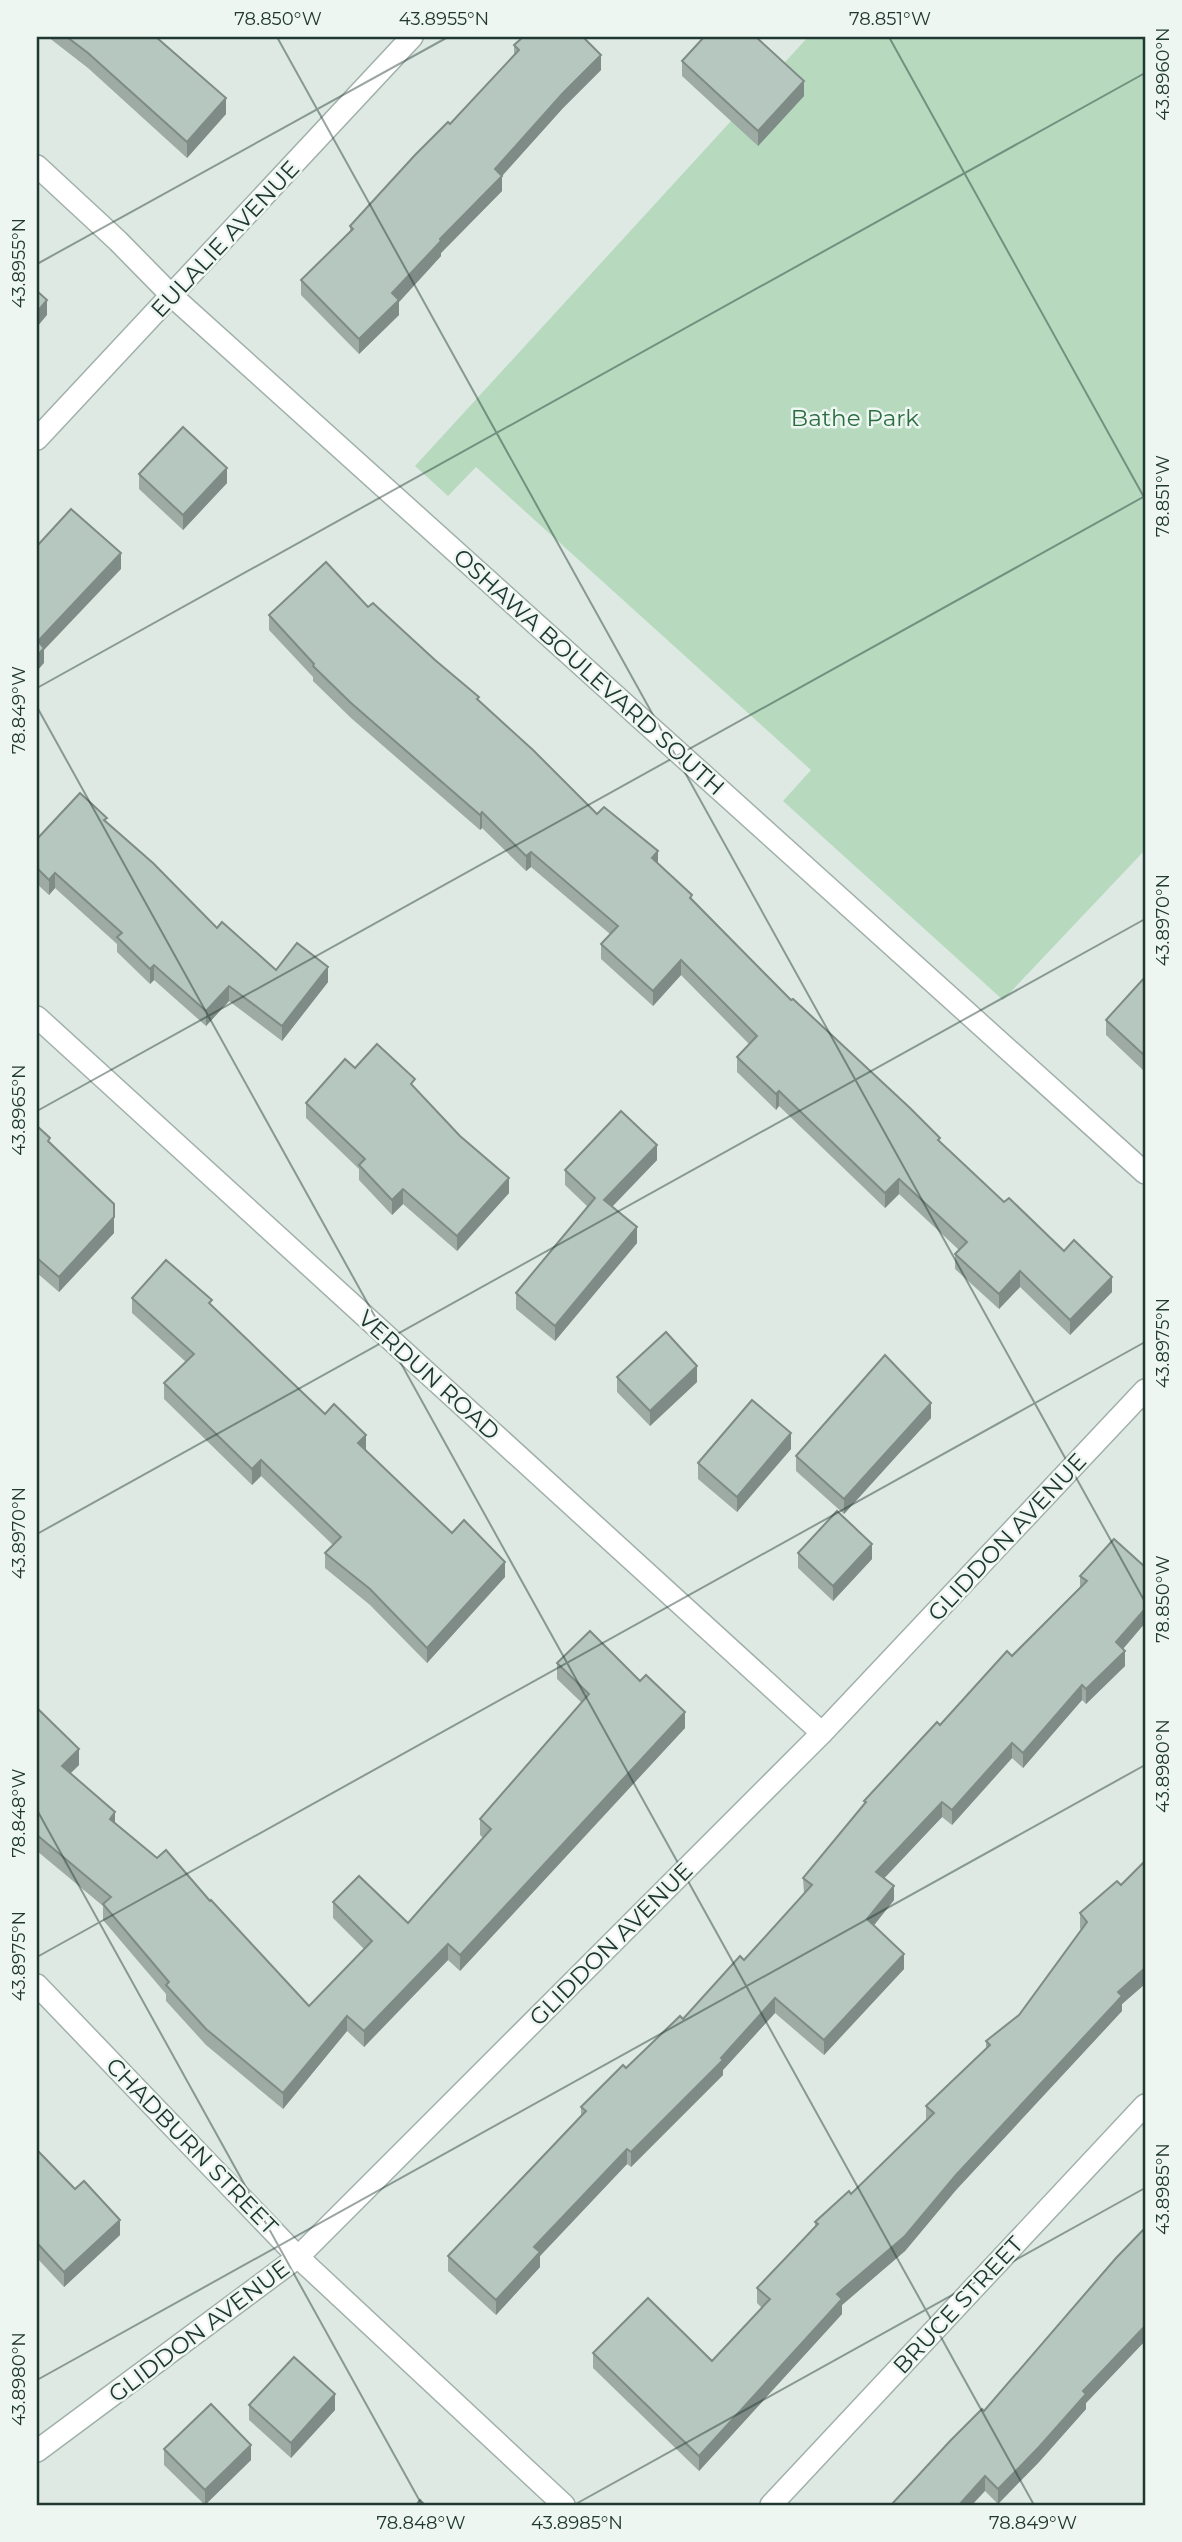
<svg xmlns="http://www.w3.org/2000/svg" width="1182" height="2542" viewBox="0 0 1182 2542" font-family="Montserrat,sans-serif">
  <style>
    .green { fill: #b7dabf }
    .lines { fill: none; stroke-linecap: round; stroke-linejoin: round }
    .minor-casing { stroke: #a1b0ab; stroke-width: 24 }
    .minor { stroke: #fff; stroke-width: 21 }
    .wall { fill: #9daba4 }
    .shaded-wall { fill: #7f8b86 }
    .building { fill: #b6c7bf; stroke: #7f8b86; stroke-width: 2 }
    .ticks { fill: none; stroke: #203831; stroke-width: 2; stroke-opacity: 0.45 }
    .labels { text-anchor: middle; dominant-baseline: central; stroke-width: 5; stroke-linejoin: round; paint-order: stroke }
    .street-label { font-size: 23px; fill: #203831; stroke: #eef6f2 }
    .park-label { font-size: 23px; fill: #2b6e42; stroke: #eef6f2 }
    .neatline { fill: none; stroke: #203831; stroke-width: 2.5 }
    .ticks-label { font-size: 18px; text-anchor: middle; fill: #203831 }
  </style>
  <rect width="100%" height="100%" fill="#dee9e4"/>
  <path class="green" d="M808 37H1145V850L1003 1000 783 801 811 770 476 467 448 496 415 466Z"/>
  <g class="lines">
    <defs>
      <g id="minor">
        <path d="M37 166 118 241 172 296 1145 1173"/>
        <path d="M37 439 412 37"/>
        <path d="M37 1017 822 1733"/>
        <path d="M37 1985 298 2257 564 2505"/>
        <path d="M37 2451 298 2257 822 1733 1145 1390"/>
        <path d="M771 2505 1145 2105"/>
      </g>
    </defs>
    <use href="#minor" class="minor-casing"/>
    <use href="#minor" class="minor"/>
  </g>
  <g class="wall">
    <path d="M48 37H156L226 114 187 158 88 68Z"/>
    <path d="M514 45 601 70 563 108 502 176V191L441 253V256L399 302V315L359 354 301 295V280L350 231V226L450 124 514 55Z"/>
    <path d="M682 61 804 96 758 146 682 76Z"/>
    <path d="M139 474 227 483 183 530 139 489Z"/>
    <path d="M368 607 479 701 597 814 658 863 791 1000 1004 1202 1064 1251 1112 1292 1070 1335 1020 1287 999 1309 955 1269V1254L959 1250 899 1194 885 1208 779 1106 776 1110 737 1072V1057L749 1044 681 975 653 1006 601 959V944L610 934 531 867 526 871 482 828 480 830 351 718 313 681V677L269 630V615Z"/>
    <path d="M107 823 217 928 276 970 328 982 282 1041 229 1001 206 1026 154 980 150 984 117 952V944L55 888 49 895 37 884V839Z"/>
    <path d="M1145 977V1072L1106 1035V1020Z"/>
    <path d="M355 1068 415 1088 509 1193 457 1251 403 1204 392 1215 359 1180V1169L306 1118V1103Z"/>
    <path d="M37 1126 50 1144 114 1233 59 1292 37 1273Z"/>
    <path d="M657 1160 612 1207 637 1243 555 1341 516 1309V1293L588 1207 565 1185V1170Z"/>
    <path d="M132 1298 212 1306 325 1414 366 1450 452 1533 505 1577 427 1663 370 1605 325 1568V1553L333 1545 261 1476 252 1485 164 1399V1383L186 1362 132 1313Z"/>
    <path d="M617 1377 697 1382 650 1426 617 1392Z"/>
    <path d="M931 1418 844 1514 796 1471V1456Z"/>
    <path d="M791 1449 737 1512 698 1479V1463Z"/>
    <path d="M798 1553 872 1559 833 1601 798 1568Z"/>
    <path d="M1145 1567V1623L1123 1649 1125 1666 1086 1704 1082 1700 1023 1768 1012 1758 952 1825 942 1817 884 1878 894 1900 874 1925 904 1969 824 2055 775 2013 723 2070V2075L631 2167 627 2164 540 2256V2267L496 2315 448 2271V2256L581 2115V2107L683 2019 744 1960 804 1894 803 1878 864 1805V1801L1080 1587V1576Z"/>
    <path d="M557 1663 685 1728 460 1971 448 1960 364 2047 347 2031 283 2109 206 2045 166 2001V1994L103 1920V1906L37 1851V1712L79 1765 70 1773 115 1824 210 1901 309 2006 364 1949 333 1918V1902L408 1923 483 1838 480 1835V1819L582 1703 557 1679Z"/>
    <path d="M1145 1861V1984L1122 2004V2011L956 2190 905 2251 842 2305V2314L699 2471 593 2368V2353L712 2361 762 2308 757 2303V2288L815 2226V2222L851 2194 926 2120V2106L986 2048V2041L1019 2015 1081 1930 1080 1928V1913L1121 1885Z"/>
    <path d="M37 2150 120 2235 64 2287 37 2258Z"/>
    <path d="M1145 2228V2341L1086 2403V2409L1039 2462 998 2504 985 2491 984 2411Z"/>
    <path d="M249 2405 335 2410 291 2458 249 2420Z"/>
    <path d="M164 2449 251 2460 205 2505 164 2465Z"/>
  </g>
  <g class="shaded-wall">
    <path d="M601 55V70L563 108 502 176V191L441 253V256L399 302V315L359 354V339L392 293 495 169 563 93Z"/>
    <path d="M804 81V96L758 146V131Z"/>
    <path d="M226 98V114L187 158V142Z"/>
    <path d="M47 300V315L37 327V312Z"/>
    <path d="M227 468V483L183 530V515Z"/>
    <path d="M121 553V569L44 650V663L37 671 38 641Z"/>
    <path d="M482 812V828L480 830V815Z"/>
    <path d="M658 851V866L652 858Z"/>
    <path d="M531 852V867L526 871V856Z"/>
    <path d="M55 873V888L49 895V880Z"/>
    <path d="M681 960V975L653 1006V991Z"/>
    <path d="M154 965V980L150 984V969Z"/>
    <path d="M328 967V982L282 1041V1026Z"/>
    <path d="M229 986V1001L206 1026V1011Z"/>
    <path d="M779 1091V1106L776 1110V1094Z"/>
    <path d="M657 1145V1160L604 1215V1200Z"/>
    <path d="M509 1178V1193L457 1251V1236Z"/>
    <path d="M899 1179V1194L885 1208V1193Z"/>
    <path d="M403 1189V1204L392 1215V1200Z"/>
    <path d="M114 1217V1233L59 1292V1277Z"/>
    <path d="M637 1227V1243L555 1341V1326Z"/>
    <path d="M1020 1271V1287L999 1309V1294Z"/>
    <path d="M1112 1277V1292L1070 1335V1320Z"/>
    <path d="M697 1366V1382L650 1426V1411Z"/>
    <path d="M931 1403V1418L844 1514V1499Z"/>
    <path d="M791 1433V1449L737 1512V1497Z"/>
    <path d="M366 1435V1450L358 1459V1443Z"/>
    <path d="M261 1460V1476L252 1485V1469Z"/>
    <path d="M872 1544V1559L833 1601V1586Z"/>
    <path d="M505 1562V1577L427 1663V1648Z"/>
    <path d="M1145 1609V1623L1116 1657V1642Z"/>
    <path d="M1125 1651V1666L1086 1704V1689Z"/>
    <path d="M1082 1685V1700L1023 1768V1753Z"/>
    <path d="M685 1712V1728L460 1971V1955Z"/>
    <path d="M1012 1743V1758L952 1825V1810Z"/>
    <path d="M79 1749V1765L62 1782V1766Z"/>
    <path d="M942 1802V1817L876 1887V1872Z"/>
    <path d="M115 1812V1828L110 1819Z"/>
    <path d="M894 1886V1900L867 1934V1919Z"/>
    <path d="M448 1944V1960L364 2047V2031Z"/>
    <path d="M904 1954V1969L824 2055V2040Z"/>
    <path d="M1145 1968V1984L1122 2004V2011L956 2190 905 2251 842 2305V2314L699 2471V2456L837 2294 956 2175 1118 1992Z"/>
    <path d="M775 1998V2013L723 2070V2075L631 2167V2152L721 2058Z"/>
    <path d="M347 2016V2031L283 2109V2093Z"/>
    <path d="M627 2149V2164L540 2256V2267L496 2315V2300L534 2247Z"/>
    <path d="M120 2220V2235L64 2287V2272Z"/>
    <path d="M1145 2326V2341L1086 2403V2409L1039 2462 998 2504V2489L1083 2391Z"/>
    <path d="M335 2394V2410L291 2458V2443Z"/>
    <path d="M251 2445V2460L205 2505V2490Z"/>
    <path d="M985 2476V2491L972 2505H959Z"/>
  </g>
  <g class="building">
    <path d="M67 37H156L226 98 187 142 88 53Z"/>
    <path d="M523 37H583L601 55 563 93 495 169 502 176 440 239 441 241 392 293 399 300 359 339 301 280 353 229 350 226 415 155 448 122 450 124 519 50 514 45Z"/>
    <path d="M704 37H756L804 81 758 131 682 61Z"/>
    <path d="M37 291 47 300 37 312Z"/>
    <path d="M183 427 227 468 183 515 139 474Z"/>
    <path d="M71 509 121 553 38 641 44 648 37 656V546Z"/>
    <path d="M326 562 368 607 373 603 435 660 479 697 477 699 533 750 597 814 604 807 658 851 652 858 692 895 690 898 791 1000 793 999 910 1108 940 1138 938 1140 1004 1202 1009 1198 1064 1251 1074 1240 1112 1277 1070 1320 1020 1271 999 1294 955 1254 967 1242 899 1179 885 1193 779 1091 776 1094 737 1057 757 1036 681 960 653 991 601 944 618 926 531 852 526 856 482 812 480 815 351 703 313 666 314 664 269 615Z"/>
    <path d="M80 793 107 818 104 820 153 863 217 928 222 922 276 970 297 943 328 967 282 1026 229 986 206 1011 154 965 150 969 117 937 122 933 55 873 49 880 37 868V839Z"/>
    <path d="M1145 977V1056L1106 1020Z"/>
    <path d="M377 1044 415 1079 411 1084 460 1136 509 1178 457 1236 403 1189 392 1200 359 1165 365 1159 306 1103 345 1059 355 1068Z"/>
    <path d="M621 1111 657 1145 604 1200 637 1227 555 1326 516 1293 595 1198 565 1170Z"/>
    <path d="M37 1126 50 1138 48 1141 114 1204V1217L59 1277 37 1258Z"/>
    <path d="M166 1260 212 1300 209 1303 325 1414 334 1404 366 1435 358 1443 452 1533 464 1520 505 1562 427 1648 370 1589 325 1553 341 1537 261 1460 252 1469 164 1383 194 1354 132 1298Z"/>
    <path d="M666 1332 697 1366 650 1411 617 1377Z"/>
    <path d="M885 1355 931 1403 844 1499 796 1456Z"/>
    <path d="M752 1400 791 1433 737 1497 698 1463Z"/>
    <path d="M837 1511 872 1544 833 1586 798 1553Z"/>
    <path d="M1114 1539 1145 1567V1609L1116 1642 1125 1651 1086 1689 1082 1685 1023 1753 1012 1743 952 1810 942 1802 876 1872 894 1886 867 1919 904 1954 824 2040 775 1998 721 2058 723 2060 631 2152 627 2149 534 2247 540 2252 496 2300 448 2256 586 2111 581 2107 623 2065 626 2068 680 2016 683 2019 740 1956 744 1960 812 1885 803 1878 866 1802 864 1801 937 1722 940 1725 1007 1651 1012 1656 1087 1581 1080 1576Z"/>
    <path d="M590 1631 640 1681 646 1675 685 1712 460 1955 448 1944 364 2031 347 2016 283 2093 206 2029 166 1985 169 1982 103 1904 111 1897 37 1835V1712L39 1710 79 1749 62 1766 115 1812 110 1819 157 1858 166 1850 210 1901 211 1900 309 2006 372 1941 333 1902 359 1876 408 1923 491 1829 480 1819 589 1694 557 1663Z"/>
    <path d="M1145 1861V1968L1118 1992 1122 1996 956 2175 905 2236 837 2294 842 2299 699 2456 593 2353 648 2298 712 2361 770 2299 757 2288 818 2224 815 2222 849 2191 851 2194 934 2113 926 2106 990 2045 986 2041 1019 2015 1087 1922 1080 1913 1117 1881 1121 1885Z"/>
    <path d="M37 2150 75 2189 84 2181 120 2220 64 2272 37 2243Z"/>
    <path d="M1145 2228V2326L1083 2391 1086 2394 1039 2447 998 2489 985 2476 959 2505H891L950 2441 982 2409 984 2411 1116 2258Z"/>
    <path d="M294 2357 335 2394 291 2443 249 2405Z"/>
    <path d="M211 2404 251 2445 205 2490 164 2449Z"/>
    <path d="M420 2500 425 2505H416Z"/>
  </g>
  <path class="ticks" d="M277 37 1145 1602M889 37 1145 499M37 264 448 37M37 688 1145 73M37 707 1034 2505M37 1111 1145 496M37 1534 1145 919M37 1810 422 2505M37 1957 1145 1342M37 2380 1145 1765M574 2505 1145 2188"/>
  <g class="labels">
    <g class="street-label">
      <text transform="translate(225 239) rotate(-47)">EULALIE AVENUE</text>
      <text transform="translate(589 672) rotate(42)">OSHAWA BOULEVARD SOUTH</text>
      <text transform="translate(429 1375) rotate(42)">VERDUN ROAD</text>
      <text transform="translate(1007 1537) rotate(-47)">GLIDDON AVENUE</text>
      <text transform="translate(611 1944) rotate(-45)">GLIDDON AVENUE</text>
      <text transform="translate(192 2146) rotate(46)">CHADBURN STREET</text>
      <text transform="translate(958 2305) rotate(-47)">BRUCE STREET</text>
      <text transform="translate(199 2331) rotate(-37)">GLIDDON AVENUE</text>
    </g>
    <g class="park-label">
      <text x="855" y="418">Bathe Park</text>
    </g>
  </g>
  <rect width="1182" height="2542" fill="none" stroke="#eef6f2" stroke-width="77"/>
  <rect x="38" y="38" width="1106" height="2466" class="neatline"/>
  <g class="ticks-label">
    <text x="278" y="25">78.850°W</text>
    <text x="444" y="25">43.8955°N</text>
    <text x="890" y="25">78.851°W</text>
    <text transform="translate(1163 74) rotate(-90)" y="6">43.8960°N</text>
    <text transform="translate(19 263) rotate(-90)" y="6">43.8955°N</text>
    <text transform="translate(1163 496) rotate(-90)" y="6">78.851°W</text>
    <text transform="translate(19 710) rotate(-90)" y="6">78.849°W</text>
    <text transform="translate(1163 920) rotate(-90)" y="6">43.8970°N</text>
    <text transform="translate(19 1110) rotate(-90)" y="6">43.8965°N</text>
    <text transform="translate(1163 1343) rotate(-90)" y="6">43.8975°N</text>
    <text transform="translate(19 1533) rotate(-90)" y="6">43.8970°N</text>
    <text transform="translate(1163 1599) rotate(-90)" y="6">78.850°W</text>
    <text transform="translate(1163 1766) rotate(-90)" y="6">43.8980°N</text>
    <text transform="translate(19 1813) rotate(-90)" y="6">78.848°W</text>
    <text transform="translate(19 1956) rotate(-90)" y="6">43.8975°N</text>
    <text transform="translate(1163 2189) rotate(-90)" y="6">43.8985°N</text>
    <text transform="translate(19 2379) rotate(-90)" y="6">43.8980°N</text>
    <text x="421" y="2529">78.848°W</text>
    <text x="577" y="2529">43.8985°N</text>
    <text x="1033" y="2529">78.849°W</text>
  </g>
</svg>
